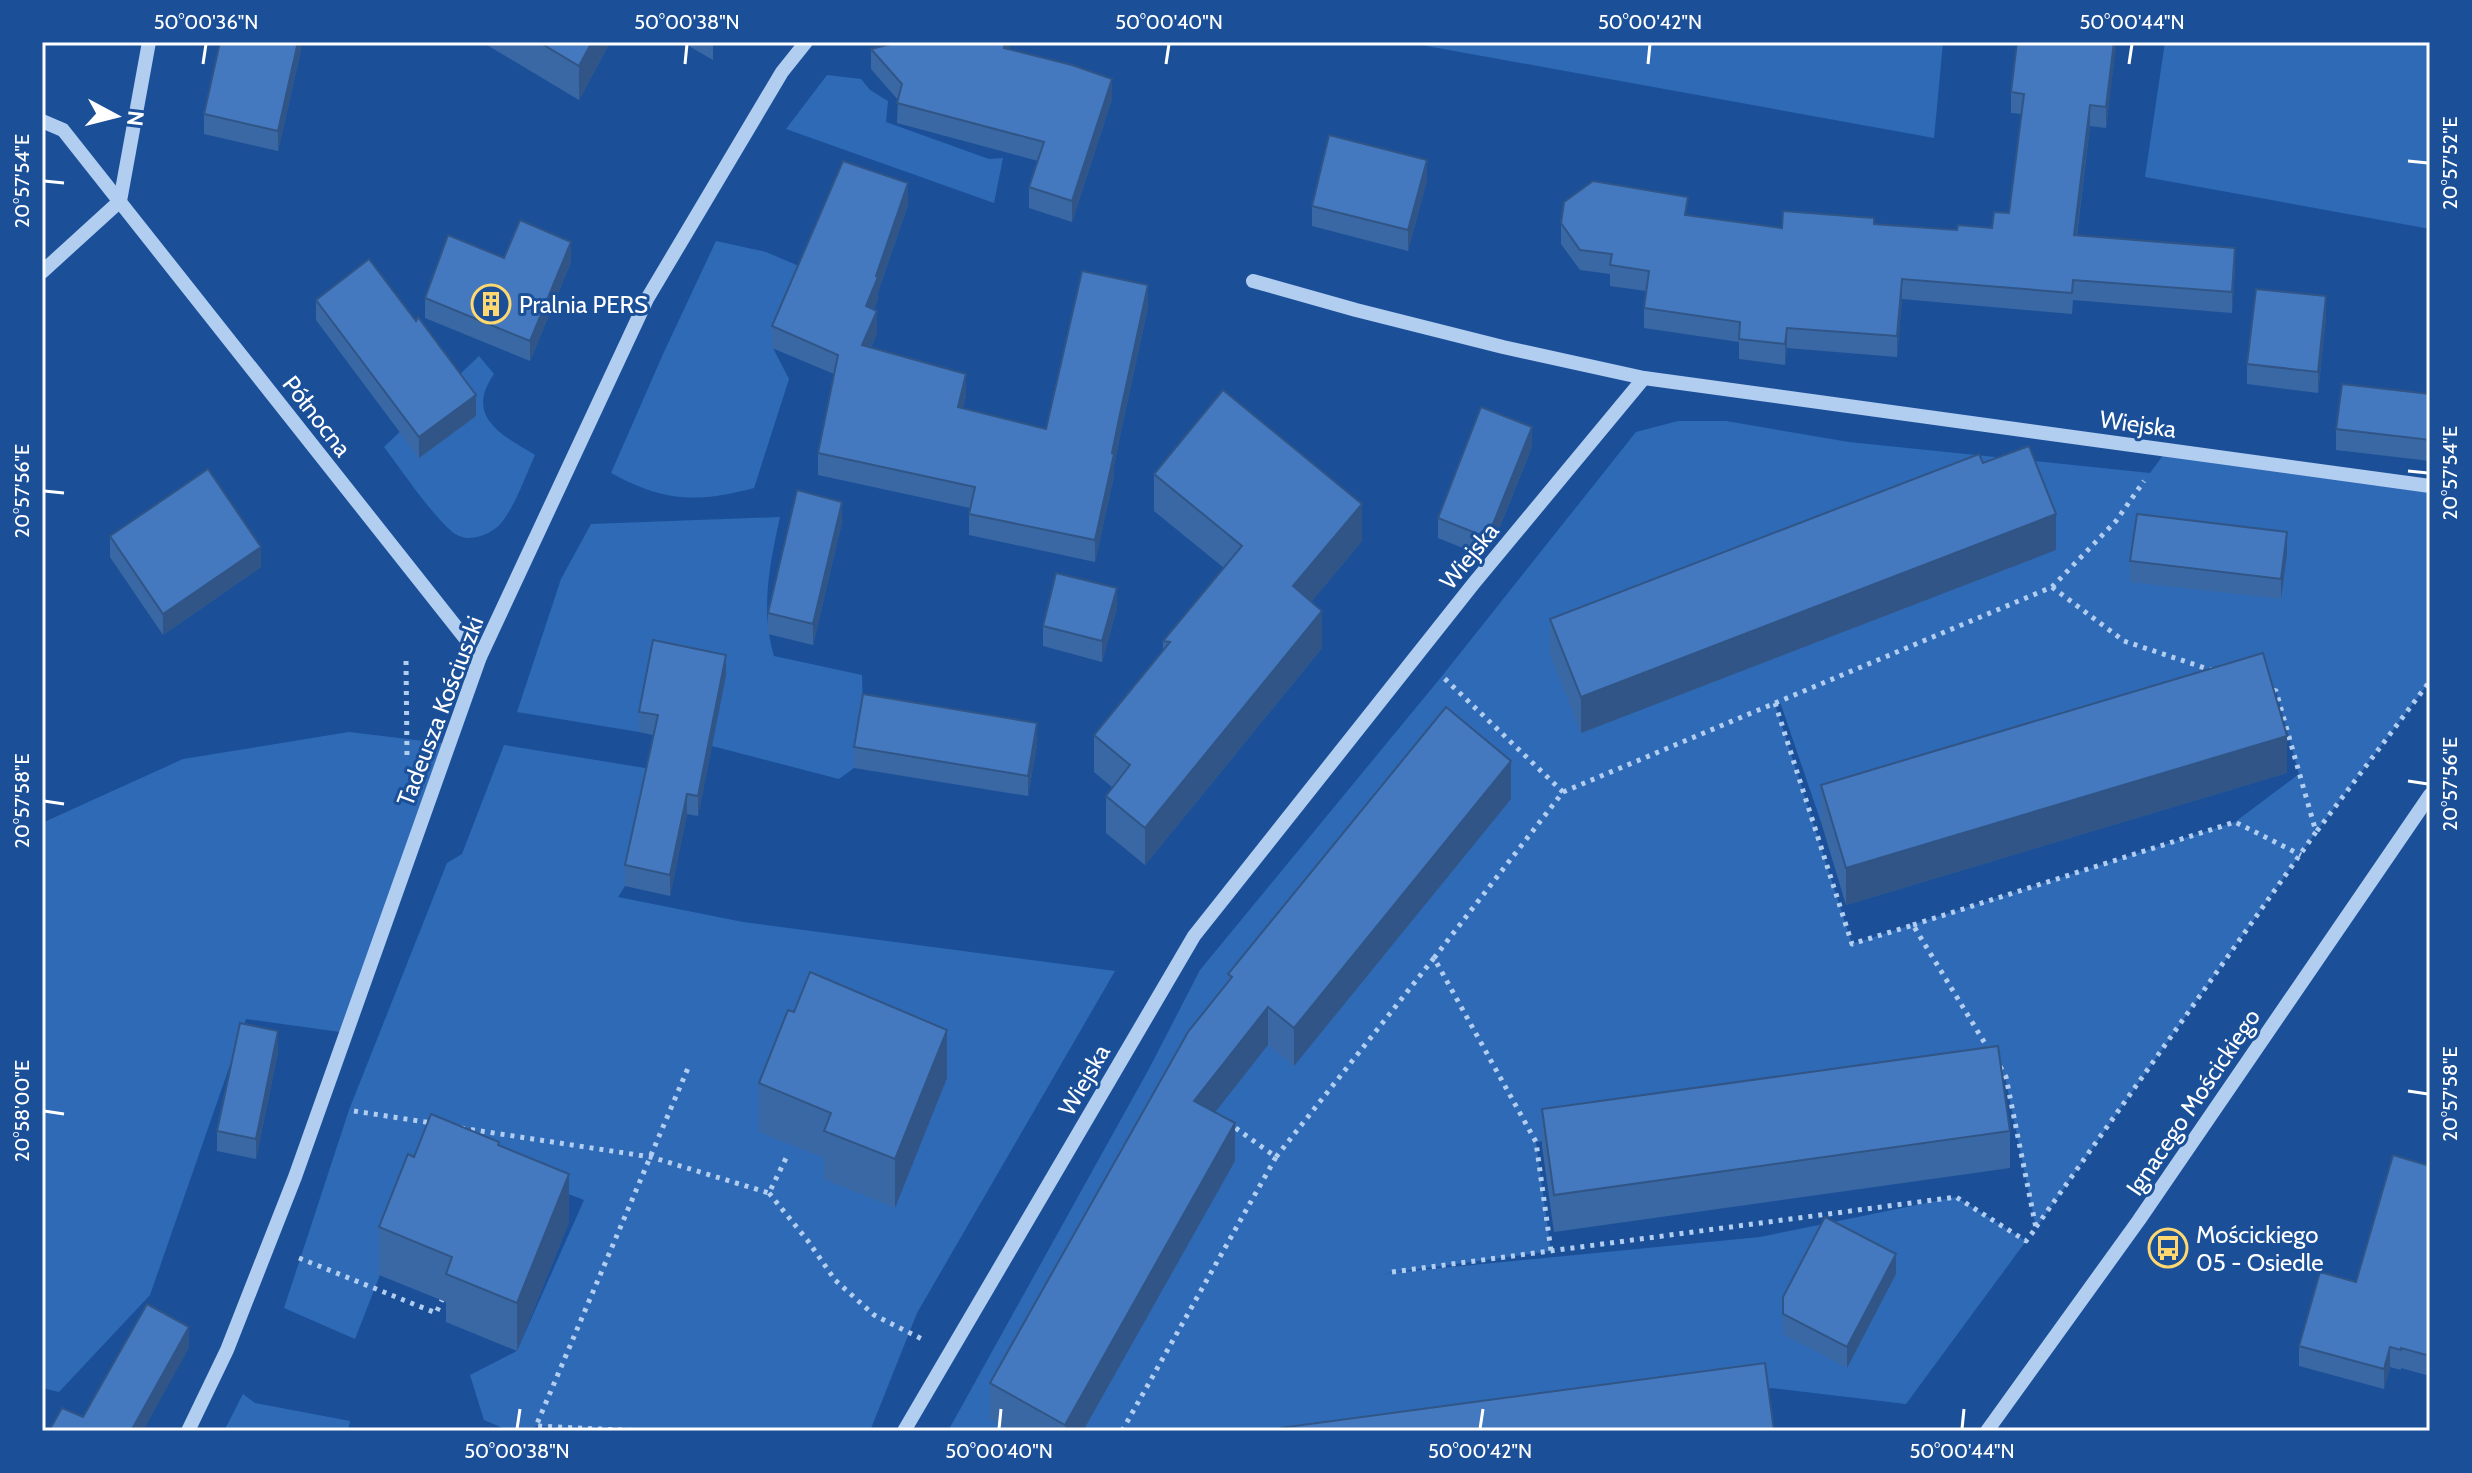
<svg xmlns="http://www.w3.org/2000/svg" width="2472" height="1473" viewBox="0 0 2472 1473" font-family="Cabin,sans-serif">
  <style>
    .green { fill: #2f6ab6; fill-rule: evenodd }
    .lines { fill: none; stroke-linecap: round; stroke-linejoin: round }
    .path { stroke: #b1cdf0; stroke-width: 5; stroke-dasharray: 4 6; stroke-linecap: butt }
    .minor { stroke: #b1cdf0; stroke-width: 14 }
    .wall { fill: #3a68a4 }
    .shaded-wall { fill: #305586 }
    .building { fill: #4479bf; stroke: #305586; stroke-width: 2 }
    .ticks { fill: none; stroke: #fff; stroke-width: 3 }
    .labels { text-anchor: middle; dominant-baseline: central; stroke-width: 6; stroke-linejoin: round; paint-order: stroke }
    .poi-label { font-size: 24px; fill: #fff; stroke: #1b5099; text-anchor: start }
    .street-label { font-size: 24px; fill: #fff; stroke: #1b5099 }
    .neatline { fill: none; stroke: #fff; stroke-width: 3 }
    .ticks-label { font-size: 20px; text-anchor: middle; fill: #fff }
  </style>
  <rect width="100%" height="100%" fill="#1b5099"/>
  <g class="green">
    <path d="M1405 42H1943L1934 138Z"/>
    <path d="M2165 42H2430V229L2145 177Z"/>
    <path d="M827 75 861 79 870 90 888 101 886 122 989 159 1003 158 994 203 786 129Z"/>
    <path d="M716 241 766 252 799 266 773 348 789 379 754 488C697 503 664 502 611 473L664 352Z"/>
    <path d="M479 356 494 374C464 417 502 435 535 455 525 477 517 502 502 522 494 533 472 542 459 536 441 529 398 465 384 447Z"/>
    <path d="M1678 421H1726L1849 442 2150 473 2167 450 2430 486V681L2316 832 2036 1228 2005 1077 1998 1083 1536 1142 1551 1251 1381 1274 1760 1237 1956 1197 2026 1241 1906 1404 1772 1388 1486 1431H948L1150 1067 1200 970 1442 676 1636 432ZM2264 687 2276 691 2299 774 2235 822 1852 944 1775 704 1780 702 1821 822 2263 690Z"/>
    <path d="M780 517C770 563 760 609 774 656L862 675 863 714 854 768 839 779 712 746 726 675 654 661 639 732 517 712 561 579 591 524Z"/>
    <path d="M349 732 449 744 347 1033 246 1019 150 1295 59 1392 42 1388V823L183 759Z"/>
    <path d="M504 745 651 769 625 886 618 897 743 922 1115 971 917 1313 870 1431H556L555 1427 536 1426 528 1431H510L484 1420 470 1375 517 1351 584 1200 441 1145 408 1203 355 1339 284 1308 349 1110 447 863 462 854Z"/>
    <path d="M243 1394 255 1403 350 1421 348 1431H224Z"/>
  </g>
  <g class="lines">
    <g class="path">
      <path d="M2052 587 2124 641 2214 671"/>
      <path d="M406 661 407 756"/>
      <path d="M1775 703 1852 944 1913 925 1989 1050"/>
      <path d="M1563 792 2052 587 2116 521 2144 481"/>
      <path d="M2317 831 2430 681"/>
      <path d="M1913 925 2235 822 2301 855"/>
      <path d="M1434 958 1563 792 1442 676"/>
      <path d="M354 1111 432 1123"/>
      <path d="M461 1128 651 1157 769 1193 788 1154"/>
      <path d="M1276 1157 1434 958 1536 1142 1551 1251"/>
      <path d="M769 1193 808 1241 835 1280 874 1315 922 1339"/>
      <path d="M2036 1227 2316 832 2276 691 2269 689"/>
      <path d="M299 1258 436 1313 443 1298"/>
      <path d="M1392 1272 1956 1197 2026 1241 2036 1228 2006 1077 1999 1065"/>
      <path d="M642 1431 536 1426 688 1068"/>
      <path d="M1122 1431 1276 1157 1230 1124"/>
    </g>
    <g class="minor">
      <path d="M42 121 63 130 480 657"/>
      <path d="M42 272 120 201 149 42"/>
      <path d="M1253 281 1356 310 1503 347 1644 378 2430 486"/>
      <path d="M188 1431 227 1350 295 1177 480 657 647 299 782 72 806 42"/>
      <path d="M904 1431 1194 936 1474 583 1644 378"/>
      <path d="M1987 1431 2139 1220 2430 795"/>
    </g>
  </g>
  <g class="wall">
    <path d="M301 42V50L278 151 204 134V114Z"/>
    <path d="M482 42H610L579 100Z"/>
    <path d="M682 42H713V60Z"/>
    <path d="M1010 42 1009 49 1112 99 1072 222 1029 208V187L1038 161 897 123 898 100 871 69V49Z"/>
    <path d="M2116 42 2106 128 2090 126 2077 235 2235 268 2232 313 2073 300 2072 314 1902 299 1897 357 1787 348 1785 365 1739 359V342L1644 328V308L1646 291 1610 286V274L1580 270 1561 244V223L1688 215 1782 228 1874 224 1957 230 1992 228 2009 213 2022 114 2011 113V92Z"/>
    <path d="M1427 180 1408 251 1312 226V206Z"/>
    <path d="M908 205 878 292V299L874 309 877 333 871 348 966 395 963 408 1046 429 1148 307 1120 436 1114 466V476L1095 562 969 535V514L970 508 818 475V453L834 374 772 348V326Z"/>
    <path d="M504 258 571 262 530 361 425 318V298Z"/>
    <path d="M316 300 476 416 419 458 316 320Z"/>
    <path d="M2326 317 2318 393 2247 384V364Z"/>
    <path d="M2430 394V461L2336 450V429Z"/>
    <path d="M1532 447 1493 544 1483 556 1438 538V518Z"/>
    <path d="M1154 474 1362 541 1311 602 1322 648 1145 865 1106 833V796L1112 787 1094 772V735L1163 650V641L1224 568 1154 511Z"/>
    <path d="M842 522 813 645 768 634V613Z"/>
    <path d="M110 536 261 567 163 635 110 557Z"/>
    <path d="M2056 550 1581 733 1550 654V619Z"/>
    <path d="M2287 553 2281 599 2130 582V561Z"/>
    <path d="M1117 608 1102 662 1043 646V626Z"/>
    <path d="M726 675 698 816 687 814 670 896 625 886V865L653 735 639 732V712Z"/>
    <path d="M1037 744 1028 796 854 768V747Z"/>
    <path d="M2287 773 1846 905 1821 822V785Z"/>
    <path d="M1511 799 1294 1066 1268 1045 1215 1112 1235 1161 1083 1431H1009L990 1420V1383L1228 982V974Z"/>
    <path d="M278 1052 256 1159 217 1151V1131Z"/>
    <path d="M947 1078 895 1208 824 1179V1158L759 1132V1083Z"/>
    <path d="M1542 1109 2010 1131V1168L1554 1232 1542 1146Z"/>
    <path d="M499 1146 569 1222 517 1351 446 1322V1302L379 1275V1227L414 1157Z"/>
    <path d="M2430 1166V1376L2401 1368V1370L2390 1367 2384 1389 2299 1366V1346L2356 1282Z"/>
    <path d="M1896 1274 1847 1368 1783 1334V1297Z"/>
  </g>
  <g class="shaded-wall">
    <path d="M298 42H301V50L278 151V131Z"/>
    <path d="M592 42H610L579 100V66Z"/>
    <path d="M1005 42H1010V45L1004 68V48Z"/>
    <path d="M2114 42H2116V46L2106 128V107Z"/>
    <path d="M1112 79V99L1072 222V201Z"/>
    <path d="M2090 105V126L2074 255V235Z"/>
    <path d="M1427 160V180L1408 251V230Z"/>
    <path d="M908 183V205L878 292V299L866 328V306Z"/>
    <path d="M571 242V262L530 361V341Z"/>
    <path d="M2235 248V268L2232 313V292Z"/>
    <path d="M1902 279V299L1897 357V336Z"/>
    <path d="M1148 285V307L1120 436 1114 466V476L1095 562V540L1112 453Z"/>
    <path d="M2326 296V317L2318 393V372Z"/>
    <path d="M877 311V333L862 367V345Z"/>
    <path d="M1787 328V348L1785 365V344Z"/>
    <path d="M966 374V395L958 429V407Z"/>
    <path d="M476 395V416L419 458V437Z"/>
    <path d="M1532 427V447L1493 544 1483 556V536Z"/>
    <path d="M842 502V522L813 645V624Z"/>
    <path d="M1362 504V541L1293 624V586Z"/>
    <path d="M2056 514V550L1581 733V697Z"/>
    <path d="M2287 532V553L2281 599V579Z"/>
    <path d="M261 547V567L163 635V614Z"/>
    <path d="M1117 588V608L1102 662V641Z"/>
    <path d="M1322 611V648L1145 865V828Z"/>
    <path d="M726 655V675L698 816V796Z"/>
    <path d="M1037 723V744L1028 796V776Z"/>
    <path d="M2287 736V773L1846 905V868Z"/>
    <path d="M1511 761V799L1294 1066V1028Z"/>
    <path d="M687 794V814L670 896V875Z"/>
    <path d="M1268 1007V1045L1194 1139V1101Z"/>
    <path d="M947 1030V1078L895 1208V1159Z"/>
    <path d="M278 1031V1052L256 1159V1139Z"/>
    <path d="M1235 1123V1161L1083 1431H1065V1425Z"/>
    <path d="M569 1174V1222L517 1351V1303Z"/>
    <path d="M1896 1254V1274L1847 1368V1347Z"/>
    <path d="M189 1327V1348L143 1431H131Z"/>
    <path d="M2390 1347V1367L2384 1389V1369Z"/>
  </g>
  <g class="building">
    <path d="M220 42H298L278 131 204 114Z"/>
    <path d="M539 42H592L579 66Z"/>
    <path d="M899 42H1005L1004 48 1072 65 1112 79 1072 201 1029 187 1044 142 897 103 902 84 871 49Z"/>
    <path d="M2017 42H2114L2106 107 2090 105 2074 235 2235 248 2232 292 2073 280 2072 293 1902 279 1897 336 1787 328 1785 344 1739 339 1740 322 1644 308 1649 271 1610 265 1612 254 1580 250 1561 223 1564 202 1593 181 1688 197 1685 215 1782 228 1783 211 1874 218V224L1957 230 1958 225 1992 228 1994 212 2009 213 2024 94 2011 92Z"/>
    <path d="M1329 135 1427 160 1408 230 1312 206Z"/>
    <path d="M843 161 908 183 876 276 878 277 866 306 877 311 862 345 966 374 958 407 1046 429 1082 271 1148 285 1120 414 1112 453 1114 454 1095 540 969 514 975 487 818 453 838 355 772 326Z"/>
    <path d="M520 220 571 242 530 341 425 298 448 235 504 258Z"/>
    <path d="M369 259 416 321 418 317 476 395 419 437 316 300Z"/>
    <path d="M2256 289 2326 296 2318 372 2247 364Z"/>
    <path d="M2342 384 2430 394V440L2336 429Z"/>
    <path d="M1223 390 1362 504 1293 586 1322 611 1145 828 1106 796 1130 765 1094 735 1170 642 1163 641 1242 546 1154 474Z"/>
    <path d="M1481 407 1532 427 1493 524 1483 536 1438 518Z"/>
    <path d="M2029 446 2056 514 1581 697 1550 619 1979 454 1983 463Z"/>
    <path d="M208 469 261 547 163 614 110 536Z"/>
    <path d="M797 490 842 502 813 624 768 613Z"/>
    <path d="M2137 514 2287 532 2281 579 2130 561Z"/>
    <path d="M1056 573 1117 588 1102 641 1043 626Z"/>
    <path d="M653 640 726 655 698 796 687 794 670 875 625 865 658 715 639 712Z"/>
    <path d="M2263 653 2287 736 1846 868 1821 785Z"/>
    <path d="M863 694 1037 723 1028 776 854 747Z"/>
    <path d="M1446 707 1511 761 1294 1028 1268 1007 1194 1101 1235 1123 1065 1425 990 1383 1188 1032 1232 977 1228 974Z"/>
    <path d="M810 972 947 1030 895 1159 824 1131 831 1113 759 1083 788 1010 794 1012Z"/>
    <path d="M240 1023 278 1031 256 1139 217 1131Z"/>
    <path d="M1998 1046 2010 1131 1554 1195 1542 1109Z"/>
    <path d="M431 1114 499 1142 498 1145 569 1174 517 1303 446 1274 452 1257 379 1227 408 1154 414 1157Z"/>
    <path d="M2393 1155 2430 1166V1356L2401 1348V1350L2390 1347 2384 1369 2299 1346 2320 1272 2356 1282Z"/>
    <path d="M1825 1217 1896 1254 1847 1347 1783 1314V1297Z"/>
    <path d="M147 1304 189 1327 131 1431H49L62 1408 83 1417Z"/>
    <path d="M1765 1363 1774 1431H1281L1280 1428Z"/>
  </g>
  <path class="ticks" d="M203 64 206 44M685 64 687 44M1166 64 1169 44M1648 64 1650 44M2129 64 2132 44M2408 161 2428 163M44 181 64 183M2408 471 2428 473M44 491 64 493M2408 781 2428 784M44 801 64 804M2408 1091 2428 1094M44 1111 64 1114M517 1429 520 1409M999 1429 1001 1409M1480 1429 1483 1409M1962 1429 1964 1409"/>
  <defs>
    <symbol id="building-ring" viewBox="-11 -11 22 22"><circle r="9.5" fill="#1b5099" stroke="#ffd870" stroke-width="1.5"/><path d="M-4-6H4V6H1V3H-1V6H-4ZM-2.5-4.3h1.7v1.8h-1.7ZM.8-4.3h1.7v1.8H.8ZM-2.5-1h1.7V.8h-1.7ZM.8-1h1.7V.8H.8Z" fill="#ffd870"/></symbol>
    <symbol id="bus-ring" viewBox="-11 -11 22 22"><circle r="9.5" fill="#1b5099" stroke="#ffd870" stroke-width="1.5"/><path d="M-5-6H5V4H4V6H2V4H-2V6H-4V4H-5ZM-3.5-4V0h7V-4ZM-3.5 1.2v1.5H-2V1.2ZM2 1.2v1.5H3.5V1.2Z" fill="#ffd870"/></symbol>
  </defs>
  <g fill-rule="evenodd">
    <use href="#building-ring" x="469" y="282" width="44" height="44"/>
    <use href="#bus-ring" x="2146" y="1226" width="44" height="44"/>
  </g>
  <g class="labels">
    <g class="poi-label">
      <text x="519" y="304">Pralnia PERS</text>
      <text x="2196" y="1234">Mościckiego<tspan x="2196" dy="28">05 - Osiedle</tspan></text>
    </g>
    <g class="street-label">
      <text transform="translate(317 416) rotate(52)">Północna</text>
      <text transform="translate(2138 424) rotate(8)">Wiejska</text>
      <text transform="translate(1469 556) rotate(-51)">Wiejska</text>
      <text transform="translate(440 711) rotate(-69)">Tadeusza Kościuszki</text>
      <text transform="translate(1084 1080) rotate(-60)">Wiejska</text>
      <text transform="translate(2193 1102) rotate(-56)">Ignacego Mościckiego</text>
    </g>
  </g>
  <rect width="2472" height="1473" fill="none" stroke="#1b5099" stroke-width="88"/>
  <g transform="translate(116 116) rotate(97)" stroke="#1b5099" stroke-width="6" paint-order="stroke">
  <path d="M0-6L14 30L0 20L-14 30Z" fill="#ffffff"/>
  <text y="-12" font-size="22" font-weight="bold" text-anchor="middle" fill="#ffffff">N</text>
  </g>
  <rect x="44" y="44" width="2384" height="1385" class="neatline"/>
  <g class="ticks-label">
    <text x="206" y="29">50°00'36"N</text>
    <text x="687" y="29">50°00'38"N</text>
    <text x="1169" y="29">50°00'40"N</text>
    <text x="1650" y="29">50°00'42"N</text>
    <text x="2132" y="29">50°00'44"N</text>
    <text transform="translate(2450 163) rotate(-90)" y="7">20°57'52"E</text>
    <text transform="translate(22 181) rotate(-90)" y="7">20°57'54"E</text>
    <text transform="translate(2450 473) rotate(-90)" y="7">20°57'54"E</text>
    <text transform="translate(22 491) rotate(-90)" y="7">20°57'56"E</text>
    <text transform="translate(2450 784) rotate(-90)" y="7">20°57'56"E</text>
    <text transform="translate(22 801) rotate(-90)" y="7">20°57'58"E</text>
    <text transform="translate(2450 1094) rotate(-90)" y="7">20°57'58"E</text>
    <text transform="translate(22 1111) rotate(-90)" y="7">20°58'00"E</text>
    <text x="517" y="1458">50°00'38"N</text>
    <text x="999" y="1458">50°00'40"N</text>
    <text x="1480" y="1458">50°00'42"N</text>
    <text x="1962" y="1458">50°00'44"N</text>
  </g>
</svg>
